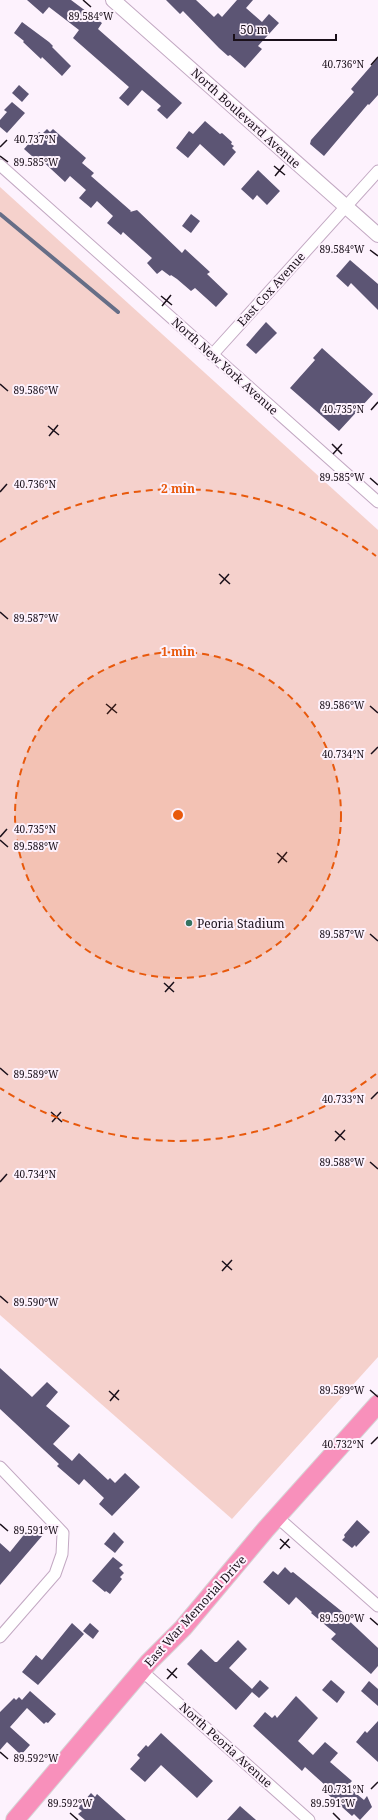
<svg xmlns="http://www.w3.org/2000/svg" width="378" height="1820" viewBox="0 0 378 1820" font-family="'Noto Serif',serif">
  <style>
    .green { fill: #f5d1cc }
    .lines { fill: none; stroke-linecap: round; stroke-linejoin: round }
    .stream { stroke: #666e87; stroke-width: 4 }
    .building { fill: #5c5574 }
    .minor-casing { stroke: #c3a9c3; stroke-width: 13 }
    .tertiary-casing { stroke: #c3a9c3; stroke-width: 16 }
    .trunk-casing { stroke: #d6d4d6; stroke-width: 20 }
    .minor { stroke: #fff; stroke-width: 11 }
    .tertiary { stroke: #fff; stroke-width: 14 }
    .trunk { stroke: #f890bb; stroke-width: 18 }
    .ticks { fill: none; stroke: #1a101a; stroke-width: 1.5 }
    .ring { fill: none; stroke: #e8590c; stroke-width: 2; stroke-dasharray: 7 5 }
    .poi-dot { fill: #347361; stroke: #fdf2fd; stroke-width: 1.5 }
    .labels { text-anchor: middle; dominant-baseline: central; stroke-width: 4; stroke-linejoin: round; paint-order: stroke }
    .street-label { font-size: 12px; fill: #1a101a; stroke: #fdf2fd }
    .poi-label { font-size: 12px; fill: #1a101a; stroke: #fdf2fd; text-anchor: start }
    .ticks-label { font-size: 10px; text-anchor: middle; fill: #1a101a; stroke: #fdf2fd; stroke-width: 4; stroke-linejoin: round; paint-order: stroke }
    .centre { fill: #e8590c; stroke: #fdf2fd; stroke-width: 2 }
    .ring-label { font-size: 12px; text-anchor: middle; font-weight: bold; fill: #e8590c; stroke: #fdf2fd; stroke-width: 4; stroke-linejoin: round; paint-order: stroke }
  </style>
  <rect width="100%" height="100%" fill="#fdf2fd"/>
  <path class="green" d="M0 187 378 530V1357L232 1519 0 1315Z"/>
  <g class="lines">
    <path class="stream" d="M0 214 118 312"/>
  </g>
  <g class="building">
    <path d="M27 0H71L102 23 98 29 182 103 167 119 157 110 161 106 142 90 128 106 119 98 129 87 73 38 79 30 49 7 43 14Z"/>
    <path d="M166 0H196L214 17 218 13 222 17 237 0H253L246 8 262 22 269 14 279 23 258 46 262 49 245 68 230 55 228 56 219 48 183 11 180 14Z"/>
    <path d="M22 22 49 42 53 46 52 47 71 66 62 76 42 57 41 59 23 42 24 41 14 33Z"/>
    <path d="M378 58V95L369 105 368 104 324 156 310 144 311 140 354 92 351 89Z"/>
    <path d="M19 85 29 94 22 102 12 93Z"/>
    <path d="M12 102 25 113 7 133 0 127V120L7 112 4 110Z"/>
    <path d="M205 121 220 134 222 133 232 142 231 144 234 146 232 148 236 152 224 166 200 144 188 158 176 148 189 131 193 134Z"/>
    <path d="M47 129 50 132 53 129 86 158 82 163 94 173 91 176 131 211 130 212 137 210 182 253 185 249 210 272 207 274 228 294 216 307 195 288 191 291 177 279 171 275 170 276 162 270 157 274 147 263 152 258 123 232 121 235 107 223 113 216 97 201 91 208 79 198 86 190 70 176 65 182 37 156 35 158 33 157 24 149 39 132 42 134Z"/>
    <path d="M258 170 280 191 267 205 257 195 253 200 241 189Z"/>
    <path d="M191 214 200 221 191 233 182 226Z"/>
    <path d="M350 260 378 284V310L351 283 348 287 336 276Z"/>
    <path d="M266 322 277 333 256 354 246 345Z"/>
    <path d="M322 348 373 394 339 431 290 388 315 360 313 358Z"/>
    <path d="M0 1368 32 1397 47 1382 58 1392 46 1406 70 1426 53 1444 72 1461 79 1453 108 1480 110 1478 115 1483 125 1473 140 1487 112 1516 99 1504 104 1498 84 1479 79 1485 57 1466 59 1464 0 1409Z"/>
    <path d="M357 1520 370 1532 356 1547 355 1545 352 1548 342 1540 345 1537 344 1535Z"/>
    <path d="M31 1526 42 1536 0 1585V1543L10 1552Z"/>
    <path d="M114 1532 124 1542 115 1553 104 1544Z"/>
    <path d="M113 1557 123 1565 119 1568 124 1573 120 1577 122 1579 110 1594 106 1591 105 1592 92 1581Z"/>
    <path d="M285 1567 291 1573 293 1572 345 1614 344 1616 378 1648V1666L371 1674 331 1639 336 1634 311 1613 312 1612 296 1597 289 1605 263 1582 273 1571 278 1575Z"/>
    <path d="M72 1623 84 1634 38 1685 22 1672 36 1655 42 1660Z"/>
    <path d="M90 1623 99 1631 93 1639 83 1631Z"/>
    <path d="M238 1640 247 1649 229 1668 252 1689 260 1680 269 1688 259 1698 252 1692 236 1710 187 1664 201 1649 215 1662H217Z"/>
    <path d="M331 1680 345 1692 337 1703 322 1690Z"/>
    <path d="M369 1681 378 1689V1706L361 1691Z"/>
    <path d="M30 1691 56 1714 48 1723 46 1722 44 1724 27 1708 10 1727 30 1745 21 1755 7 1742 0 1750V1712L14 1698 16 1700 19 1697 22 1700Z"/>
    <path d="M296 1696 318 1718 298 1741 313 1755 325 1742 338 1753 330 1762 352 1781 347 1786 364 1800 367 1796 372 1807 360 1820 354 1814 352 1816 322 1789 325 1785 305 1767 302 1771 253 1726 265 1712 272 1718 275 1715 277 1718Z"/>
    <path d="M378 1721V1762L356 1742 365 1731 367 1733Z"/>
    <path d="M161 1733 213 1781 197 1798 161 1765 145 1782 130 1769 140 1758 137 1755 146 1745 148 1747Z"/>
    <path d="M91 1793 95 1797 97 1794 126 1820H85L78 1814 82 1811 78 1808Z"/>
    <path d="M240 1806 256 1820H227Z"/>
  </g>
  <g class="lines">
    <defs>
      <g id="minor">
        <path d="M0 165 378 502"/>
        <path d="M212 355 378 171"/>
        <path d="M0 1467 63 1533 62 1554 55 1574 0 1637"/>
        <path d="M277 1517 378 1606"/>
        <path d="M142 1671 309 1820"/>
      </g>
      <path id="tertiary" d="M113 0 378 235"/>
      <path id="trunk" d="M15 1820 149 1662 183 1628 266 1529 378 1404"/>
    </defs>
    <use href="#minor" class="minor-casing"/>
    <use href="#tertiary" class="tertiary-casing"/>
    <use href="#trunk" class="trunk-casing"/>
    <use href="#minor" class="minor"/>
    <use href="#tertiary" class="tertiary"/>
    <use href="#trunk" class="trunk"/>
  </g>
  <path class="ticks" d="M83 0 91 7M371 65 378 57M0 147 7 140M0 156 8 162M274 166 285 175M275 176 284 165M370 250 378 256M161 296 172 305M162 306 171 295M0 384 8 391M371 410 378 402M48 426 59 435M49 436 58 425M332 444 342 454M333 454 342 444M370 478 378 485M0 492 7 484M219 574 230 584M220 584 229 574M0 612 8 619M106 704 117 713M370 706 378 713M107 714 116 704M371 754 378 747M0 837 7 829M0 840 8 847M277 853 287 862M278 863 287 852M370 934 378 941M164 983 174 992M165 992 174 982M0 1068 8 1075M371 1099 378 1092M51 1112 62 1122M52 1122 61 1112M335 1131 345 1140M335 1141 345 1130M370 1162 378 1169M0 1182 7 1174M222 1261 232 1270M222 1271 232 1260M0 1296 8 1303M370 1390 378 1397M109 1391 119 1400M110 1401 119 1390M371 1444 378 1437M0 1524 8 1531M280 1539 290 1548M280 1549 289 1539M370 1618 378 1625M167 1669 177 1678M167 1679 177 1668M0 1752 8 1759M371 1789 378 1782M70 1813 78 1820M333 1813 340 1820"/>
  <circle cx="178" cy="815" r="163" fill="#e8590c" fill-opacity=".12"/>
  <g class="ring">
    <circle cx="178" cy="815" r="163"/>
    <path d="M376 1074A326 326 0 0 1 0 1088M0 542A326 326 0 0 1 376 556"/>
  </g>
  <circle class="poi-dot" cx="189" cy="923" r="4"/>
  <g class="labels">
    <g class="street-label">
      <text transform="translate(246 118) rotate(42)">North Boulevard Avenue</text>
      <text transform="translate(271 289) rotate(-48)">East Cox Avenue</text>
      <text transform="translate(225 366) rotate(42)">North New York Avenue</text>
      <text transform="translate(195 1611) rotate(-48)">East War Memorial Drive</text>
      <text transform="translate(226 1745) rotate(42)">North Peoria Avenue</text>
    </g>
    <g class="poi-label">
      <text x="197" y="923">Peoria Stadium</text>
    </g>
  </g>
  <g class="ticks-label">
    <text x="91" y="20">89.584°W</text>
    <text x="343" y="68">40.736°N</text>
    <text x="35" y="143">40.737°N</text>
    <text x="36" y="166">89.585°W</text>
    <text x="342" y="253">89.584°W</text>
    <text x="36" y="394">89.586°W</text>
    <text x="343" y="413">40.735°N</text>
    <text x="342" y="481">89.585°W</text>
    <text x="35" y="488">40.736°N</text>
    <text x="36" y="622">89.587°W</text>
    <text x="342" y="709">89.586°W</text>
    <text x="343" y="758">40.734°N</text>
    <text x="35" y="833">40.735°N</text>
    <text x="36" y="850">89.588°W</text>
    <text x="342" y="938">89.587°W</text>
    <text x="36" y="1078">89.589°W</text>
    <text x="343" y="1103">40.733°N</text>
    <text x="342" y="1166">89.588°W</text>
    <text x="35" y="1178">40.734°N</text>
    <text x="36" y="1306">89.590°W</text>
    <text x="342" y="1394">89.589°W</text>
    <text x="343" y="1448">40.732°N</text>
    <text x="36" y="1534">89.591°W</text>
    <text x="342" y="1622">89.590°W</text>
    <text x="36" y="1762">89.592°W</text>
    <text x="343" y="1793">40.731°N</text>
    <text x="70" y="1807">89.592°W</text>
    <text x="333" y="1807">89.591°W</text>
  </g>
  <circle cx="178" cy="815" r="6" class="centre"/>
  <g class="ring-label">
    <text x="178" y="493">2 min</text>
    <text x="178" y="656">1 min</text>
  </g>
  <path d="M234 34v6h102v-6" fill="none" stroke="#1a101a" stroke-width="2"/>
  <text x="240" y="34" font-size="12" fill="#1a101a" stroke="#fdf2fd" stroke-width="3" paint-order="stroke">50 m</text>
</svg>
